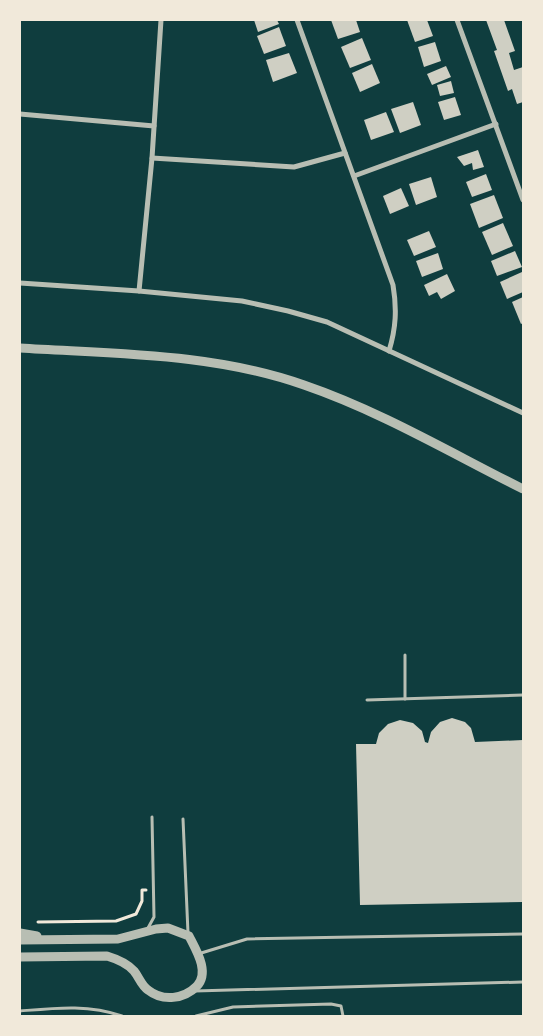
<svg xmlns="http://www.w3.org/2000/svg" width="543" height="1036" viewBox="0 0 543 1036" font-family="'Alegreya Sans',sans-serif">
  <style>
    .building { fill: #cfcfc3 }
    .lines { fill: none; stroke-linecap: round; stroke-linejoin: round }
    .path { stroke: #f1e9da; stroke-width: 3 }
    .service { stroke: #b8beb3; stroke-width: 3 }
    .minor { stroke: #b8beb3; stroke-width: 5 }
    .tertiary { stroke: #b8beb3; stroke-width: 9 }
  </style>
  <rect width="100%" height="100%" fill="#0f3d3e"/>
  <g class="building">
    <path d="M254 20H277L279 24 258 32Z"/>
    <path d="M331 20H356L360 32 338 39Z"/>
    <path d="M407 20H427L433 36 415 42Z"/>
    <path d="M486 20H504L515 51 509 53 514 70 523 67V102L517 104 512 89 508 91 494 51 497 50Z"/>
    <path d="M279 27 286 46 264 54 257 36Z"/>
    <path d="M362 38 371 60 350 68 341 47Z"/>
    <path d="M435 42 441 61 424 67 418 47Z"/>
    <path d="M289 53 297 73 273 82 266 60Z"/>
    <path d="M372 64 380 83 360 92 352 73Z"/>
    <path d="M446 66 451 77 432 85 427 74Z"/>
    <path d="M451 81 454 93 440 96 437 85Z"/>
    <path d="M455 97 461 115 444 120 438 102Z"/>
    <path d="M413 102 421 125 400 133 391 109Z"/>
    <path d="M386 112 394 132 371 140 364 120Z"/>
    <path d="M478 150 484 167 473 170 472 163 464 166 457 157Z"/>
    <path d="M486 174 492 190 472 197 466 182Z"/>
    <path d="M431 177 437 197 416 205 409 184Z"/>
    <path d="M401 188 409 206 390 214 383 196Z"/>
    <path d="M494 195 503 218 479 228 470 204Z"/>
    <path d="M503 223 513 246 492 255 482 232Z"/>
    <path d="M429 231 436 247 414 256 407 240Z"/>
    <path d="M515 251 522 267 497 276 491 261Z"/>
    <path d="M438 253 443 269 422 277 416 261Z"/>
    <path d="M522 272 523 292 507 299 500 282Z"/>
    <path d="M447 274 455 291 441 299 437 292 429 296 424 285Z"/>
    <path d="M523 297V323L521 324 512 302Z"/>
    <path d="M452 718 465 722 471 728 475 742 523 740V902L360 905 356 744H376L379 733 388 724 400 720 413 723 422 731 425 742 428 743 431 732 440 722Z"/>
  </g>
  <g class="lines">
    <path class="path" d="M38 922 116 921 136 914 142 901V890H146"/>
    <g class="service">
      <path d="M405 699V655"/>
      <path d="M367 700 523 695"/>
      <path d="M183 819 188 933"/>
      <path d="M148 928 154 917 152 817"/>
      <path d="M198 954 247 939 523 934"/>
      <path d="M195 991 523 982"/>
      <path d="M20 1011C55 1008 88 1004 122 1016"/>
      <path d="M196 1016 233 1007 331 1004 341 1006 343 1016"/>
    </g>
    <g class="minor">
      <path d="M297 20 393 285C397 309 396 328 389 351"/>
      <path d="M457 20 523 200"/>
      <path d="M20 114 154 126"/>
      <path d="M152 158 294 167 345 153"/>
      <path d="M354 176 496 124"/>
      <path d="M20 283 139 291 242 301 288 311 327 322 523 413"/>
      <path d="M139 291 152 158 161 20"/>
    </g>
    <g class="tertiary">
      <path d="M20 348C114 354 214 353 304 385 380 411 451 453 523 489"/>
      <path d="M20 933 37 936"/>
      <path d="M20 940 118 939 156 929 168 928 189 936C196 950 210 972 197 986 184 999 163 1002 148 990 141 985 139 977 134 971 127 963 117 959 107 956L20 957"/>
    </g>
  </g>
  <rect width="543" height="1036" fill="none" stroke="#f1e9da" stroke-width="42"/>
</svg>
